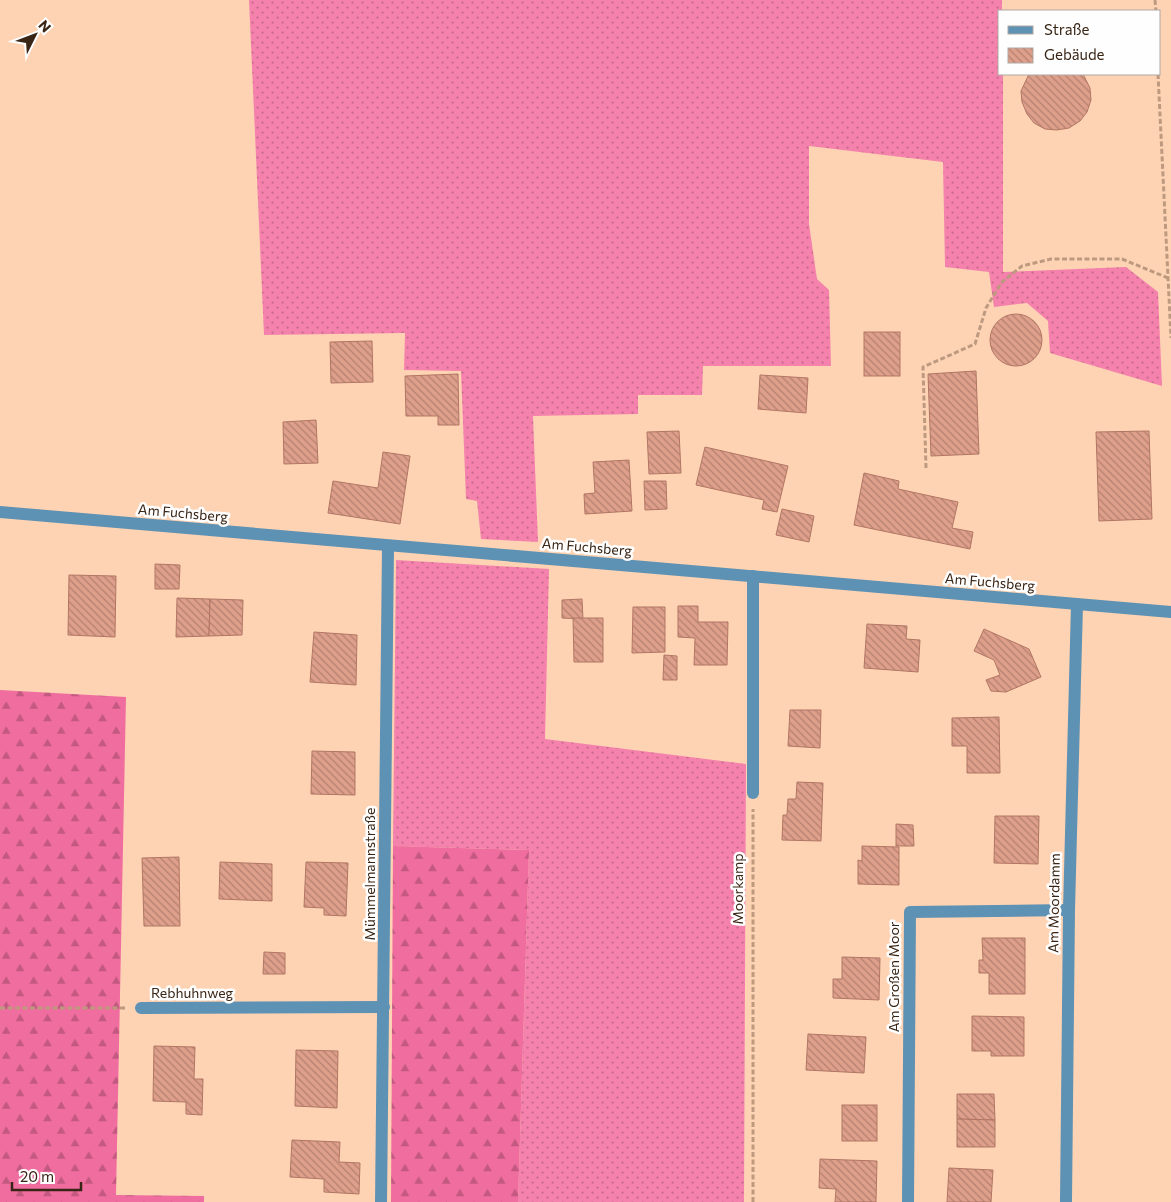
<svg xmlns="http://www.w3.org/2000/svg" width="1171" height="1202" font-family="Commissioner,sans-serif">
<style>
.grass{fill:url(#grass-dots)}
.forest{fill:url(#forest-firs)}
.building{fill:url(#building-back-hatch);stroke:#b17663}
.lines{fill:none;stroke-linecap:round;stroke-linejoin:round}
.path{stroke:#bd9a7f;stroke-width:3;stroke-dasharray:5 2.5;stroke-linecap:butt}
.minor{stroke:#5e92b4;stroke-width:12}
.labels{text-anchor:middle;stroke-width:5;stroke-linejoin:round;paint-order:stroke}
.street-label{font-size:14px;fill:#392515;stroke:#fefefe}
</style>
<defs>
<pattern id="grass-dots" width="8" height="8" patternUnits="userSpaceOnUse" patternTransform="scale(1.25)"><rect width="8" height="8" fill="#f482ac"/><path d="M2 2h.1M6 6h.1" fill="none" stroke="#c76a8b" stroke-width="1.8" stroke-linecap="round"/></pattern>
<pattern id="forest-firs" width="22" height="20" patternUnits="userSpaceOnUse" patternTransform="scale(1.25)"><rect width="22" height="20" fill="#ef6d9f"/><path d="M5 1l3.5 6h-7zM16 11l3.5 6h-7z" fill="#c35980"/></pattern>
<pattern id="building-back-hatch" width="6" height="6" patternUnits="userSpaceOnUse" patternTransform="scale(1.25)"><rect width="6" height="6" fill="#de9f8b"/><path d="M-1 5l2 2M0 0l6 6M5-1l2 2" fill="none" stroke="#b58170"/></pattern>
</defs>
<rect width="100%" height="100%" fill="#fed3b3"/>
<g class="grass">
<path d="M249 0H1002V11H1000V74H1003V272L1126 267 1158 292 1162 386 1050 353 1048 321 1027 303 994 307 989 272 945 267 943 162 809 146V224L817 279 829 290 831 366H703L702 395H638V414L533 416 538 542 481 539 477 501 466 499 461 371 404 370 405 333 264 335Z"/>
<path d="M396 560 549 569 545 739 746 764 744 1202H518L529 850 393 846Z"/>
</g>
<g class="forest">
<path d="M0 690 126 697 116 1195 204 1196V1202H0Z"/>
<path d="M393 846 529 850 518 1202H391Z"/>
</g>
<g class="building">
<path d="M1029 74H1083L1090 88 1091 100 1087 112 1080 121 1069 128 1057 130 1045 129 1034 123 1027 114 1022 102 1021 91Z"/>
<circle cx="1016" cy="340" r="26"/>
<rect x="864" y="332" width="36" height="44"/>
<path d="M372 341 373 382 331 383 330 342Z"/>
<path d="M976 371 979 454 931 456 928 374Z"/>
<path d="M458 374 459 425H438V416H406L405 376Z"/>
<path d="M760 375 808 378 806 413 758 409Z"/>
<path d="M316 420 318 463 284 464 283 422Z"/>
<path d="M679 431 681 473 649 474 647 432Z"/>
<path d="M1149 431 1152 519 1099 521 1096 432Z"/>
<path d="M705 447 788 466 777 512 762 509 764 500 696 485Z"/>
<path d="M383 452 410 456 400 524 328 513 333 481 378 488Z"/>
<path d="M629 460 632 511 585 514 584 494 595 493 593 462Z"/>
<path d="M864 473 899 481 898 489 958 502 952 528 973 532 970 549 854 525Z"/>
<path d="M644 481H666L667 509 645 510Z"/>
<path d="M782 509 814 516 809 542 776 535Z"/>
<path d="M155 564 180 565 179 589H155Z"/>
<path d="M69 575 116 576 115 637 68 635Z"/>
<path d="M177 598 210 599 209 636 176 637Z"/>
<path d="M210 599 243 600 242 635 209 636Z"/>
<path d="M582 599 583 619 562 618V600Z"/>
<path d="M678 606H698V622H728L727 665H694L695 638 678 637Z"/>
<path d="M633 607H665V652L632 653Z"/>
<path d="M573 618H603V662H574Z"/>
<path d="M867 624 907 626 906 639 920 640 918 672 864 668Z"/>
<path d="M984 629 1029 649 1041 677 1006 692 991 691 986 680 1000 675 994 660 974 651Z"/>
<path d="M314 632 357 635 356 685 310 682Z"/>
<path d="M664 655 677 656V680H663Z"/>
<path d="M790 710H821L820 748 788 746Z"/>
<path d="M999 717 1000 773H967V746H952V718Z"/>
<path d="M312 751 355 752V795L311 794Z"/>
<path d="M797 782 823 783 821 841 782 840 783 815H787L788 799H796Z"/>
<path d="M995 816H1039L1038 864 994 863Z"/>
<path d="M896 824 913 825 914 846H896Z"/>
<path d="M862 846 899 847V885L858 884V860L862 861Z"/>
<path d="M179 857 180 926H144L142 858Z"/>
<path d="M220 862 272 864V901L219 899Z"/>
<path d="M306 862 348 863 346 916 324 915V908L304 907Z"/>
<path d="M982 938H1025V994H989V973H979V960H983Z"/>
<path d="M264 952 285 953V974H263Z"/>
<path d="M842 957 880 958 879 1000 833 998V979H842Z"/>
<path d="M972 1016 1024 1017V1056H991V1051H972Z"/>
<path d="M808 1034 866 1037 864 1073 806 1070Z"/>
<path d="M154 1046 195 1047 194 1079H203L202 1115 186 1114V1102L153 1101Z"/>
<path d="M296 1050 338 1051 337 1108 295 1106Z"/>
<path d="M957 1094H994L995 1120 957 1119Z"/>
<rect x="842" y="1105" width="35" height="36"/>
<path d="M957 1119 995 1120V1147H957Z"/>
<path d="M292 1140 340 1142 339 1162 360 1163 359 1194 324 1192V1179L290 1177Z"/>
<path d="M820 1159 877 1161 876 1202H835L836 1189 819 1188Z"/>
<path d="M949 1168 993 1170 991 1202H947Z"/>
</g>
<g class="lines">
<g class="path">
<path d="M1155 0 1156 11"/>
<path d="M1158 74 1171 338"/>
<path d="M926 468 923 367 975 344 986 308 1002 282 1022 266 1051 259H1122L1168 278"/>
<path d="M0 1008H125"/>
<path d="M753 1202V809"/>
</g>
<g class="minor">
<path d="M0 512 1171 612"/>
<path d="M753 793V576"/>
<path d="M141 1008 384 1007"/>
<path d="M381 1202 388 546"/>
<path d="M908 1202 910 912 1069 910"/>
<path d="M1066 1202 1069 910 1077 604"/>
</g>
</g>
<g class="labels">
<g class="street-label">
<text transform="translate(183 513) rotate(5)" y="5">Am Fuchsberg</text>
<text transform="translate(587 547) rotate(5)" y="5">Am Fuchsberg</text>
<text transform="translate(990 582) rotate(5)" y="5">Am Fuchsberg</text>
<text transform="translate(370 874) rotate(-90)" y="5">Mümmelmannstraße</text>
<text transform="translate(738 889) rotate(-90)" y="5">Moorkamp</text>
<text transform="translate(1054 903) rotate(-89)" y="5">Am Moordamm</text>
<text transform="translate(894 977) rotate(-90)" y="5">Am Großen Moor</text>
<text x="192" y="998">Rebhuhnweg</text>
</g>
</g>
<rect x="998" y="10" width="162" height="65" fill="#fefefe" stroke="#afa7a1"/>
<rect x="1008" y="26" width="25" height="8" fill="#5e92b4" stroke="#afa7a1"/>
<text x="1044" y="35" font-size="15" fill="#392515">Straße</text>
<rect x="1008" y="48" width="25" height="15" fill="url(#building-back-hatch)" stroke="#afa7a1"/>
<text x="1044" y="60" font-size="15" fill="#392515">Gebäude</text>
<g transform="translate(35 35) rotate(48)" stroke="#fefefe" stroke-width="4" paint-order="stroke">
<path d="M0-4L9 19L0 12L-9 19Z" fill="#392515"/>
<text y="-8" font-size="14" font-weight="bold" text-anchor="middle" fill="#392515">N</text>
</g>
<path d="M12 1182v8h69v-8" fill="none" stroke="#392515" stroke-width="2.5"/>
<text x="20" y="1182" font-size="15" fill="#392515" stroke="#fefefe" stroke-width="4" paint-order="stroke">20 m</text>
</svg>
